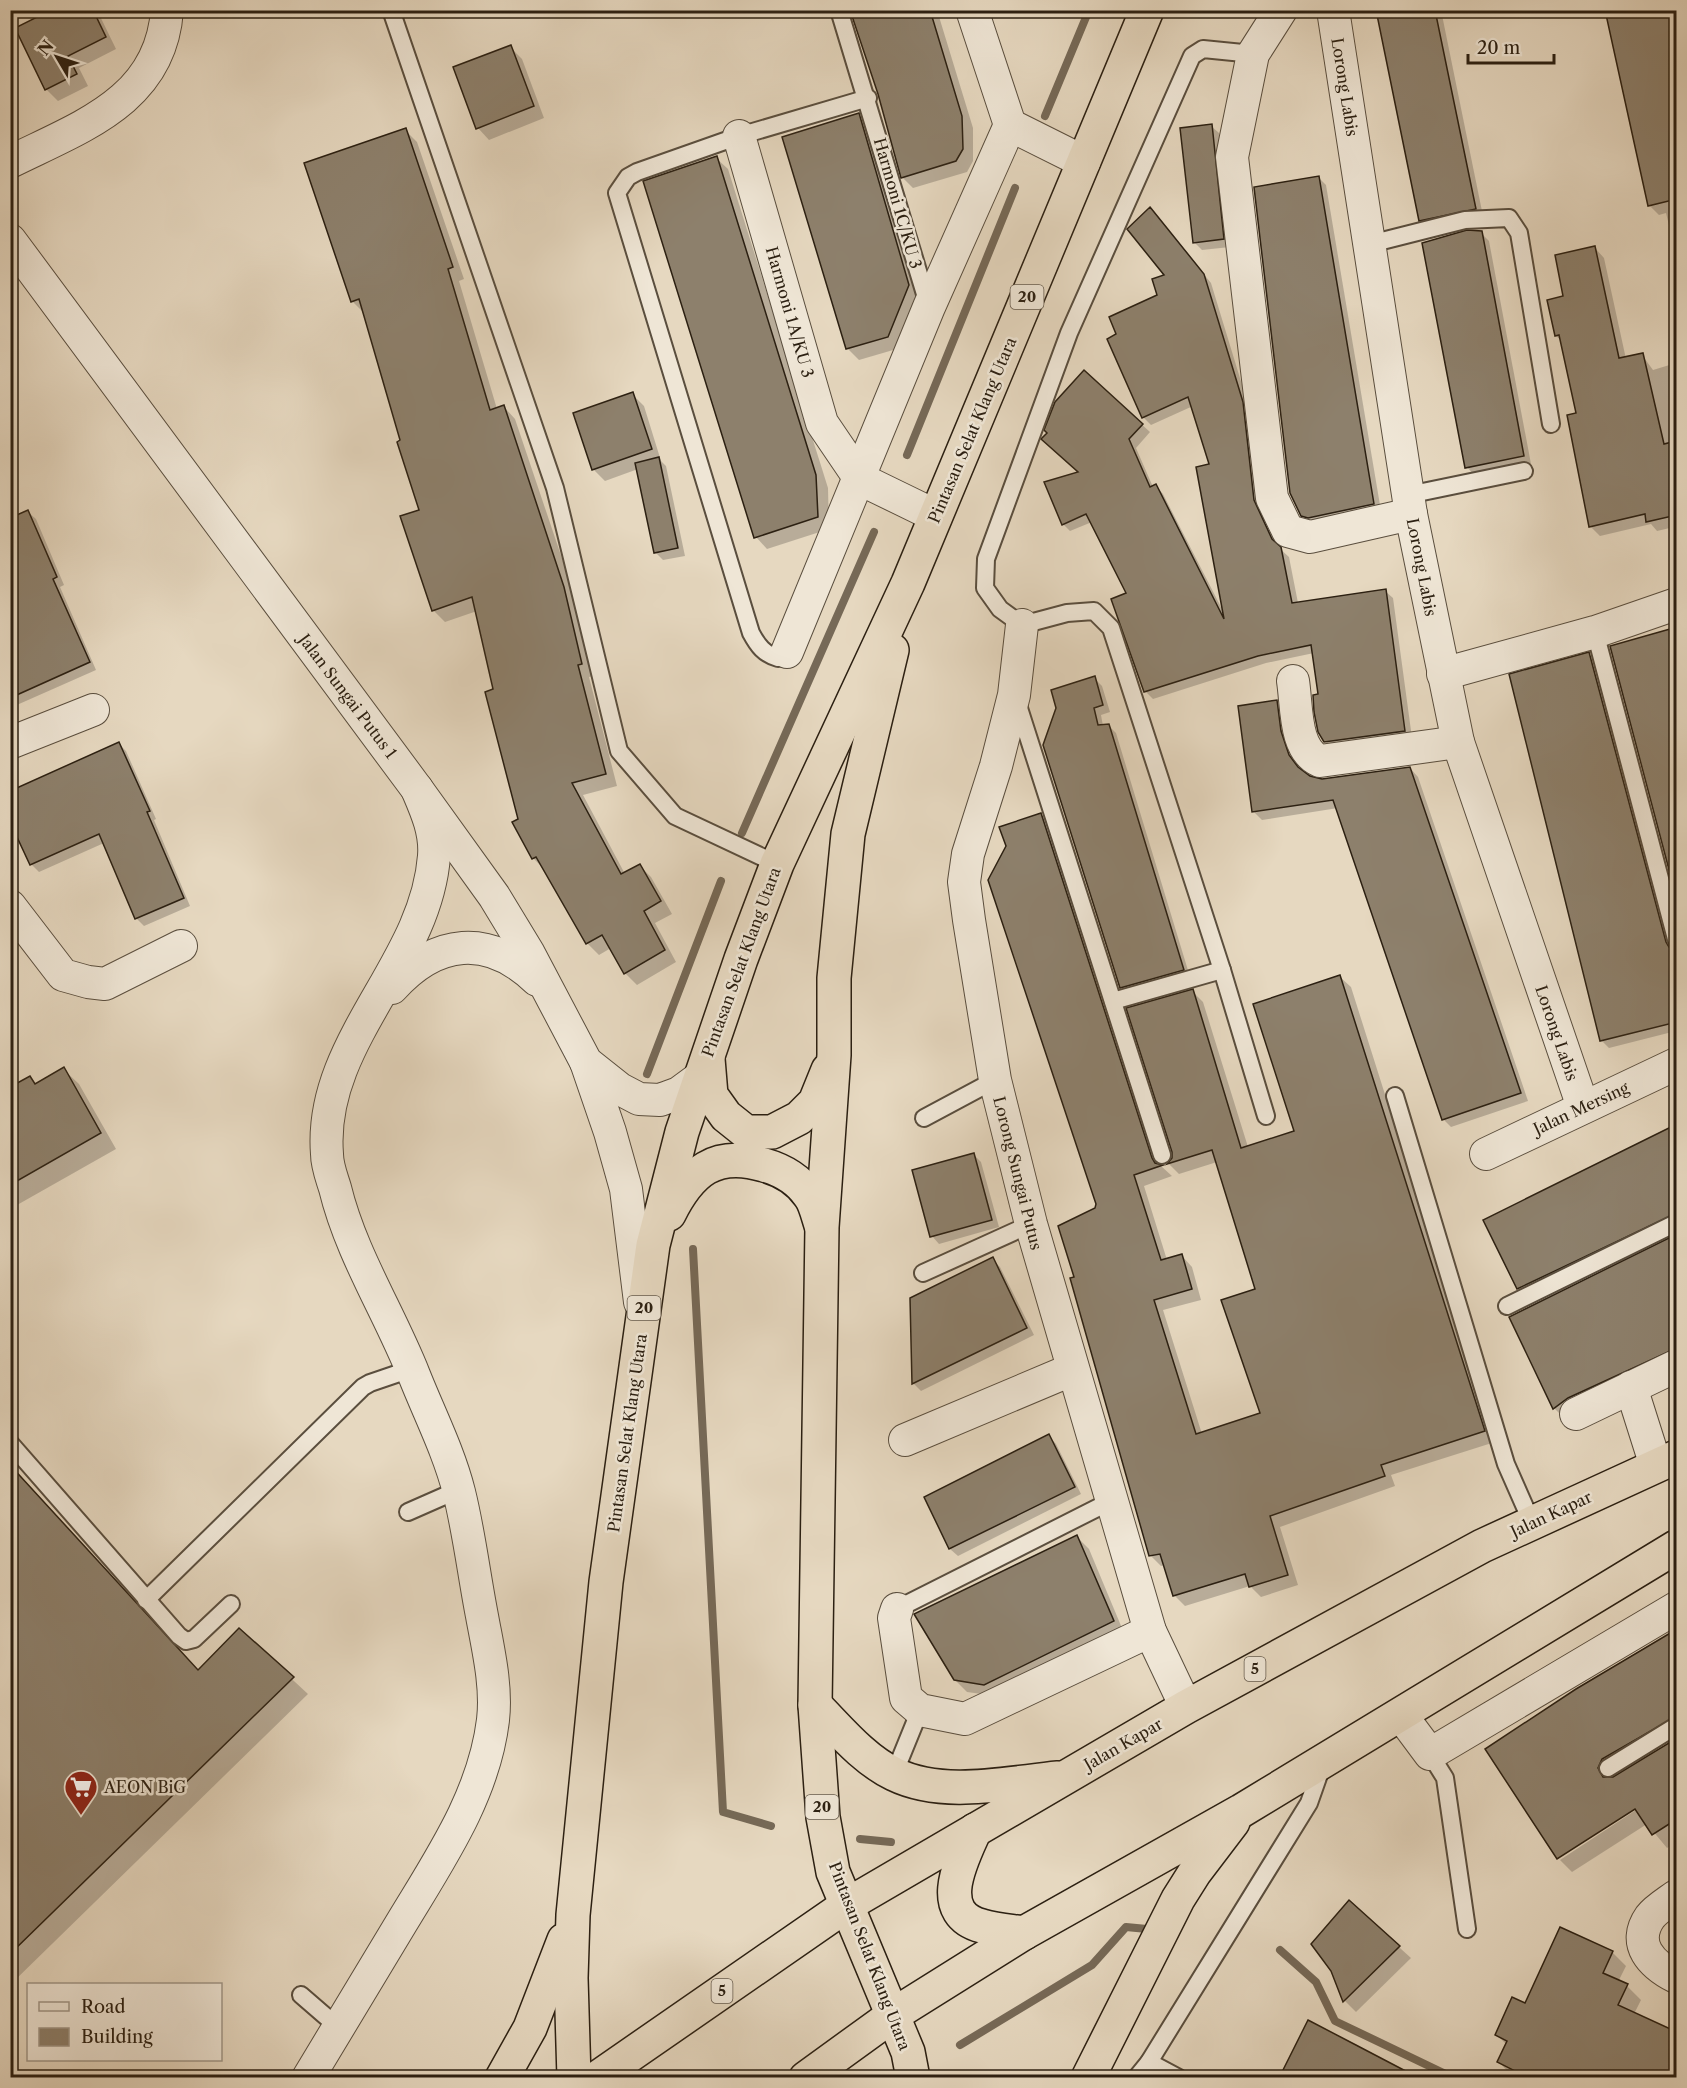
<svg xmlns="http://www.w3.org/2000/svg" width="1687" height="2088" font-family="'Libre Caslon Text',serif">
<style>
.shadow{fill:#0003}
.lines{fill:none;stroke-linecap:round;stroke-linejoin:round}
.stream{stroke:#766957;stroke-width:8}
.building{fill:#8d806c;stroke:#2c2012;stroke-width:1.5}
.service-casing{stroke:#5a4e3e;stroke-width:20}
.minor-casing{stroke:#5a4e3e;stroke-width:34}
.trunk-casing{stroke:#2c2012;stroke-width:36}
.service{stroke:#efe6d6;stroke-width:16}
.minor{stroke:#efe6d6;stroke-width:32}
.trunk{stroke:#e6d8c0;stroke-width:33}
.labels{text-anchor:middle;stroke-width:5;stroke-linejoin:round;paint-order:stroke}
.shield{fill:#efe6d6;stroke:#665b4d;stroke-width:1.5}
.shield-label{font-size:15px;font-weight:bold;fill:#2c2012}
.street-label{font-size:16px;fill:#2c2012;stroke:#efe6d6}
.poi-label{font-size:16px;fill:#2c2012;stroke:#efe6d6;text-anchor:start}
</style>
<rect width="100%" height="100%" fill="#e6d8c0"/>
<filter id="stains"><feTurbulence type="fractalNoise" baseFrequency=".00333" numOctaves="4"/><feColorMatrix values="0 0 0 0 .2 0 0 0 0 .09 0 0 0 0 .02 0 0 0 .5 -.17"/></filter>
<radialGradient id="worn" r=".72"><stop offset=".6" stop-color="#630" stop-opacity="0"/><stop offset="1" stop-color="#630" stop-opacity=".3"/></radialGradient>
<g class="shadow">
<path d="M31 10H97L116 49 79 68 88 86 58 101 46 89 36 19Z"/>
<path d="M851 10H937L973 128V161L967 172 913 188 902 177 879 94Z"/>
<path d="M1377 10H1441L1483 216 1428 228 1420 220Z"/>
<path d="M1676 10V254L1666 213 1659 215 1649 205Z"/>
<path d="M510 47 522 59 544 118 489 140 478 128Z"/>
<path d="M859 114 870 126 920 297 900 348 859 360 847 348Z"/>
<path d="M1211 126 1219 133 1230 247 1202 250 1195 243Z"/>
<path d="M405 130 417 142 464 279 459 281 497 409 504 407 515 419 576 600 593 676 589 677 617 786 583 795 625 874 640 866 651 877 672 914 655 923 676 962 637 985 625 973 611 948 599 955 587 943 545 870 533 858 520 820 477 611 445 622 433 610 421 511 365 314 352 301Z"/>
<path d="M716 158 728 169 828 488 829 529 767 549 756 537Z"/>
<path d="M1318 177 1326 185 1381 511 1310 523 1302 515Z"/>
<path d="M1157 217 1211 283 1250 411 1261 509 1278 547 1289 557 1298 603 1385 591 1393 598 1412 738 1333 749 1325 741 1314 653 1266 663 1153 699 1145 691 1128 594 1092 522 1070 531 1063 524 1080 473 1049 433 1084 372 1150 432 1136 448 1153 487 1156 486 1163 494 1224 613 1211 466 1193 406 1151 425 1143 417 1118 335 1159 296 1167 276Z"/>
<path d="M1481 233 1489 241 1531 464 1474 475 1467 467Z"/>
<path d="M1595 248 1604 258 1626 359 1642 355 1653 370 1676 363V419L1674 420 1676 430V532L1674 527 1657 531 1651 524 1600 536 1590 526 1577 465H1579L1578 414 1562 341 1556 336 1565 297Z"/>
<path d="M632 394 644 406 661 461 666 466 685 556 663 560 655 552 638 469 605 481 593 469Z"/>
<path d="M28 512 36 519 64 585 60 587 96 670 10 708V519Z"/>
<path d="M1589 654 1597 662 1673 950H1676V1031L1609 1048 1602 1041 1511 675Z"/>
<path d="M1094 678 1102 686 1110 712 1101 715 1103 726H1109L1116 733 1190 977 1129 995 1121 987 1058 708Z"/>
<path d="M1276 702 1285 710 1288 740 1297 764 1310 778 1322 780 1410 768 1418 777 1528 1101 1451 1127 1443 1119 1338 808 1262 820 1253 811Z"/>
<path d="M119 744 126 751 156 819 154 820 190 906 144 926 136 918 104 843 39 872 31 864 10 818Z"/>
<path d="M1041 814 1052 825 1161 1166 1172 1176 1144 1186 1167 1260 1182 1256 1192 1267 1201 1300 1163 1310 1202 1434 1262 1414 1256 1290 1217 1162 1179 1174 1169 1164 1174 1158 1192 991 1203 1002 1248 1147 1296 1132 1340 977 1351 987 1495 1442 1391 1475 1395 1486 1280 1527 1298 1585 1261 1597 1250 1586 1185 1606 1174 1595 1165 1565 1161 1566 1151 1556 1076 1278 1098 1204Z"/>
<path d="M63 1069 79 1084 116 1149 10 1209V1089L30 1078 37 1085Z"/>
<path d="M1676 1125V1225L1528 1298 1518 1289 1485 1220Z"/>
<path d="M974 1155 981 1162 999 1227 939 1244 932 1236Z"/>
<path d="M1676 1236V1360L1564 1418 1554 1408Z"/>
<path d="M992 1259 1000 1267 1034 1335 921 1391 914 1384 912 1299Z"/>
<path d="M1049 1436 1056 1444 1081 1494 958 1556 950 1549 926 1498Z"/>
<path d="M10 1466 199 1671 239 1630 308 1694 10 1985Z"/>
<path d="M1077 1537 1089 1549 1124 1633 996 1696 967 1692 955 1680Z"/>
<path d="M1676 1628V1736L1654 1750 1656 1752 1676 1740V1842L1667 1848 1647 1824 1572 1872 1560 1860 1642 1806 1640 1803 1559 1856V1859L1487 1750 1576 1690Z"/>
<path d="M1349 1902 1411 1958 1356 2012 1345 2001 1332 1971Z"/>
<path d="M1612 1952 1626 1966 1618 1982 1627 1986 1641 2000 1634 2014 1676 2078H1508L1510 2074 1499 2062 1507 2045 1497 2035 1525 2005Z"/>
</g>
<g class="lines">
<g class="stream">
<path d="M1045 116 1089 10"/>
<path d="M907 455 1015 188"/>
<path d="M742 833 874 532"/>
<path d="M647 1074 721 881"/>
<path d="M693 1249 723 1812 771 1826"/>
<path d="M860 1839 891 1842"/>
<path d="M1280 1950 1316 1982 1335 2021 1454 2078"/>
<path d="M960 2045 1092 1965 1126 1927 1147 1929"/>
</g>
</g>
<g class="building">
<path d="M51 10H93L106 37 68 56 77 74 45 90 15 28Z"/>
<path d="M850 10H930L962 116 963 149 956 161 901 178 878 94Z"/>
<path d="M1376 10H1435L1476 209 1419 221Z"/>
<path d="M1605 10H1677V199L1648 206Z"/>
<path d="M511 45 534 106 476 129 453 67Z"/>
<path d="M859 113 909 285 888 337 846 349 782 137Z"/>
<path d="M1212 124 1224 239 1193 243 1180 128Z"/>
<path d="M406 128 453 267 448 269 490 410 504 405 564 587 582 664 578 665 606 774 572 783 621 874 640 864 661 901 644 911 665 950 624 974 602 935 586 944 536 857 532 859 512 822 518 819 485 692 493 689 472 597 432 611 400 516 419 510 397 442 400 440 359 299 351 302 304 163Z"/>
<path d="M717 156 816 475 818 517 754 538 643 181Z"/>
<path d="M1319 176 1374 504 1308 518 1301 516 1290 493 1254 187Z"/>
<path d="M1150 207 1204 274 1243 402 1254 500 1272 539 1281 547 1292 603 1386 589 1405 731 1324 742 1318 732 1314 712 1313 695 1318 694 1311 645 1258 656 1144 692 1111 599 1126 593 1086 514 1062 525 1044 482 1078 472 1041 439 1047 433 1044 430 1055 402 1084 370 1143 424 1129 439 1150 487 1156 484 1224 619 1196 467 1209 464 1188 397 1142 418 1107 339 1116 334 1109 317 1157 295 1152 279 1164 275 1127 229Z"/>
<path d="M1467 230 1482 231 1524 456 1465 468 1422 243Z"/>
<path d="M1595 246 1619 358 1643 353 1664 444 1672 442 1677 460V515L1646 522 1645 514 1589 527 1567 415 1576 413 1559 335 1555 336 1547 300 1563 296 1555 255Z"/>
<path d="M633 392 652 449 592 470 573 413Z"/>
<path d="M659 457 678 548 654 553 635 463Z"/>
<path d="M28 510 57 577 53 579 90 662 10 698V518Z"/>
<path d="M1677 627V900L1610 646Z"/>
<path d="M1589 652 1666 942 1669 947 1677 949V1022L1600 1041 1509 674Z"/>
<path d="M1095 676 1103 705 1094 708 1098 725 1109 724 1184 970 1120 988 1043 745 1056 708 1051 690Z"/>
<path d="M1277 700 1281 731 1289 755 1298 767 1310 776 1322 779 1410 767 1521 1093 1442 1120 1333 800 1252 812 1238 706Z"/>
<path d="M119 742 150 811 147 812 184 898 135 919 99 834 30 865 10 822V791Z"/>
<path d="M1041 813 1152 1158 1155 1163 1163 1165 1134 1175 1161 1260 1182 1254 1192 1289 1154 1300 1196 1434 1260 1413 1221 1300 1255 1289 1212 1150 1167 1164 1172 1158V1152L1126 1008 1193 989 1241 1148 1294 1131 1253 1004 1340 975 1485 1431 1381 1465 1385 1476 1270 1516 1288 1575 1249 1587 1245 1574 1173 1596 1160 1554 1149 1556 1070 1278 1074 1277 1058 1226 1095 1208 1096 1204 988 880 1006 846 999 827Z"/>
<path d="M64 1067 101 1133 10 1185V1087L30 1076 35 1084Z"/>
<path d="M1677 1124V1213L1517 1289 1483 1220Z"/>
<path d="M974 1153 992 1220 930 1237 912 1170Z"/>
<path d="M1677 1234V1348L1568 1398 1553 1409 1509 1317Z"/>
<path d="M993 1257 1027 1328 912 1384 910 1298Z"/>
<path d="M1049 1434 1075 1487 949 1549 924 1497Z"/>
<path d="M10 1465 198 1670 239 1628 294 1677 10 1954Z"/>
<path d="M1077 1535 1114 1621 984 1685 954 1680 914 1614Z"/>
<path d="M1677 1629V1716L1602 1759 1598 1768 1603 1777H1613L1677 1738V1819L1652 1835 1635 1809 1557 1859 1485 1749 1576 1689Z"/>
<path d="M1349 1900 1400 1946 1343 2002 1331 1971 1311 1944Z"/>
<path d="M1560 1927 1613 1951 1603 1973 1628 1984 1618 2005 1677 2032V2078H1529L1497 2062 1507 2041 1495 2035 1512 1997 1525 2003Z"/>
<path d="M1308 2020 1354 2044 1419 2078H1279Z"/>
</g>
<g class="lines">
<defs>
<g id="service">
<path d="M391 10 555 488 619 751 675 816 777 864"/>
<path d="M839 10 928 304"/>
<path d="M1253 54 1203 49 1192 56 1069 333 986 559 985 588 1000 609 1022 625 1067 613 1094 611 1111 628 1222 970 1266 1116"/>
<path d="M1370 244 1465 220 1509 218 1519 233 1551 424"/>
<path d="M1408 495 1524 471"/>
<path d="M1595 632 1676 939"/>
<path d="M787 652 778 658C764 654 758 646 751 633L617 193 628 177 637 172 739 136 868 98"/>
<path d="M1017 702 1162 1155"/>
<path d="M1113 1001 1222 970"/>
<path d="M1395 1096 1506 1464 1532 1523"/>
<path d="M924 1118 995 1080"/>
<path d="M923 1273 1031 1224"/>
<path d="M1507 1306 1676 1223"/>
<path d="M10 1443 179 1636 186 1641 194 1639 231 1604"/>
<path d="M408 1512 458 1490"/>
<path d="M146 1600 363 1387 370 1383 411 1369"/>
<path d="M897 1609 1111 1501"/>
<path d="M1430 1754 1445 1778 1467 1929"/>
<path d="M1608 1768 1676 1726"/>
<path d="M894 1774 920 1710"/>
<path d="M301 1995 338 2027"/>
<path d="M1149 2062 1179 2078"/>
<path d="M1136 2078 1149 2062 1309 1803 1322 1766"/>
</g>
<g id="minor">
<path d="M972 10 1010 125 1084 162"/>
<path d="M1281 10 1253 54 1232 157 1272 498 1288 531 1310 537 1411 514"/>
<path d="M1333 10 1411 514 1458 742 1583 1107"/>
<path d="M739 136 822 423 860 479 936 516"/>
<path d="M10 162C80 127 161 101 167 10"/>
<path d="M10 240 417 789 494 896 528 952 586 1062 620 1089 639 1099 660 1100 679 1093 698 1079"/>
<path d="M1022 625 1014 695 996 766 968 854 964 882 969 920 995 1080 1031 1224 1150 1631 1186 1707"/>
<path d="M787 652 929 307 1010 125"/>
<path d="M1443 674 1595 632 1676 604"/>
<path d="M1293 681C1297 706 1294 750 1320 761L1458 742"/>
<path d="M10 743 93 710"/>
<path d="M10 906 63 975 88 982 105 984 181 946"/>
<path d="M392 988C436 939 488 933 537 980"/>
<path d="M586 1062 610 1132 626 1189 640 1302"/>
<path d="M1486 1154 1676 1064"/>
<path d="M1631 1387 1656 1466"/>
<path d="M1576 1414 1676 1366"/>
<path d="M905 1440 1071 1370"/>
<path d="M897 1609 894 1618 906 1698 920 1710 965 1719 1150 1631"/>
<path d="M1401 1715 1430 1754 1676 1608"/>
<path d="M1676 1896C1668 1902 1656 1909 1650 1917 1631 1944 1652 1965 1676 1977"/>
<path d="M308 2078C339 2026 371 1974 402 1922 440 1859 484 1795 493 1720 497 1686 488 1649 482 1616 474 1575 469 1532 459 1492 449 1452 429 1413 414 1375 389 1312 351 1254 335 1188 332 1178 327 1166 327 1154 318 1042 426 965 434 856 436 832 426 810 417 789"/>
</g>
<g id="trunk">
<path d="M892 650 848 834 834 978V1055L822 1227 815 1705 823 1817 833 1872 908 2052 913 2078"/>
<path d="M708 1059 711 1095 726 1116 746 1132H772L799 1118 815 1102 828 1070"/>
<path d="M669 1214C690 1172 715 1150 764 1165 782 1170 798 1179 809 1195 815 1202 818 1216 821 1225"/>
<path d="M815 1705C839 1729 863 1759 894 1774 943 1798 1006 1783 1058 1778"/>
<path d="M975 1830C962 1859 933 1913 982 1926 995 1930 1010 1931 1024 1933"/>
<path d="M502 2078 530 2028 564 1940"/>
<path d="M574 2078 571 1978 573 1915 606 1582 653 1245 682 1132 741 959 777 864 908 583 1147 10"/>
<path d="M597 2078 847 1905 1186 1707 1482 1546 1676 1457"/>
<path d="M806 2078 893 2015 1024 1933 1241 1811 1676 1547"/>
<path d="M1088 2078 1178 1899 1195 1872 1233 1822"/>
</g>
</defs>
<use href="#service" class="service-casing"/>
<use href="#minor" class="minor-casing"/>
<use href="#trunk" class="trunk-casing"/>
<use href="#service" class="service"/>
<use href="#minor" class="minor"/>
<use href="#trunk" class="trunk"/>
</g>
<defs>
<symbol id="supermarket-pin" viewBox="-11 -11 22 30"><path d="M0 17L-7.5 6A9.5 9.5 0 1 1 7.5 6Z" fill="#8f2418" stroke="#efe6d6"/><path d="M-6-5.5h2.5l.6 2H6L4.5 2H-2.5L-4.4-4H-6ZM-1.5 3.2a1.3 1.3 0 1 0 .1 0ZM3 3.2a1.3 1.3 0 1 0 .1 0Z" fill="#fff"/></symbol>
</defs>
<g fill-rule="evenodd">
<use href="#supermarket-pin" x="62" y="1768" width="38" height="52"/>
</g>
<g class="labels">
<g class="shield">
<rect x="1010.5" y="285" width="33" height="24" rx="4.5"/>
<rect x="627.5" y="1296" width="33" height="24" rx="4.5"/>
<rect x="1244.5" y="1657" width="21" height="24" rx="4.5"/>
<rect x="805.5" y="1795" width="33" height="24" rx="4.5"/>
<rect x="711.5" y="1979" width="21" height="24" rx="4.5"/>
</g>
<g class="shield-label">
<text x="1027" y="302">20</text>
<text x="644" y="1313">20</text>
<text x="1255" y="1674">5</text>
<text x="822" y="1812">20</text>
<text x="722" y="1996">5</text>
</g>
<g class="street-label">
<text transform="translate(1345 87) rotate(81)" y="6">Lorong Labis</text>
<text transform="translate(898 203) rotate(74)" y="6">Harmoni 1C/KU 3</text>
<text transform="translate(790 312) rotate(74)" y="6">Harmoni 1A/KU 3</text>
<text transform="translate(972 430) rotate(-67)" y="6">Pintasan Selat Klang Utara</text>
<text transform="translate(1422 567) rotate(79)" y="6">Lorong Labis</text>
<text transform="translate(348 696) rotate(53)" y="6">Jalan Sungai Putus 1</text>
<text transform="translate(741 962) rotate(-70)" y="6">Pintasan Selat Klang Utara</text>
<text transform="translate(1557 1033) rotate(71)" y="6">Lorong Labis</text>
<text transform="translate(1581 1108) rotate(-25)" y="6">Jalan Mersing</text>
<text transform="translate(1018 1173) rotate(76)" y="6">Lorong Sungai Putus</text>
<text transform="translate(627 1433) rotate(-82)" y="6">Pintasan Selat Klang Utara</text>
<text transform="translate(1551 1514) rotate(-25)" y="6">Jalan Kapar</text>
<text transform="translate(1123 1744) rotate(-30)" y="6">Jalan Kapar</text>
<text transform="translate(870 1956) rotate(69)" y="6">Pintasan Selat Klang Utara</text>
</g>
<g class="poi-label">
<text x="104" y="1793">AEON BiG</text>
</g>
</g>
<rect width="1687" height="2088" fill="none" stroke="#e6d8c0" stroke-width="36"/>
<rect x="12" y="12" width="1663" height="2064" fill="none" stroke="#2c2012" stroke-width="3"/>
<rect x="18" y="18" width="1651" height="2052" fill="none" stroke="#2c2012" stroke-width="1.5"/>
<rect x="27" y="1983" width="195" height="78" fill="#efe6d6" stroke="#a19788" stroke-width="1.5"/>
<rect x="39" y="2002" width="30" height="9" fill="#efe6d6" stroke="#a19788" stroke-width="1.5"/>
<text x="81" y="2013" font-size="18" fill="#2c2012">Road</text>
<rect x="39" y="2028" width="30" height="18" fill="#8d806c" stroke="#a19788" stroke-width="1.5"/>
<text x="81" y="2043" font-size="18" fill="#2c2012">Building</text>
<g transform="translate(57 57) rotate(309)" stroke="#efe6d6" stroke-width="4.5" paint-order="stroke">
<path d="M0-4.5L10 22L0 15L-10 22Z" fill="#2c2012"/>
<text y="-9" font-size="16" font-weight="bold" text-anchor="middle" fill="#2c2012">N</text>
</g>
<path d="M1468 54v9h86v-9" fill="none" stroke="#2c2012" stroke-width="3"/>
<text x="1477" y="54" font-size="18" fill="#2c2012" stroke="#efe6d6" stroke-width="4.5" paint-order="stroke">20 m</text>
<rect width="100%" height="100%" filter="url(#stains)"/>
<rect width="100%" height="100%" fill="url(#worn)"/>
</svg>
